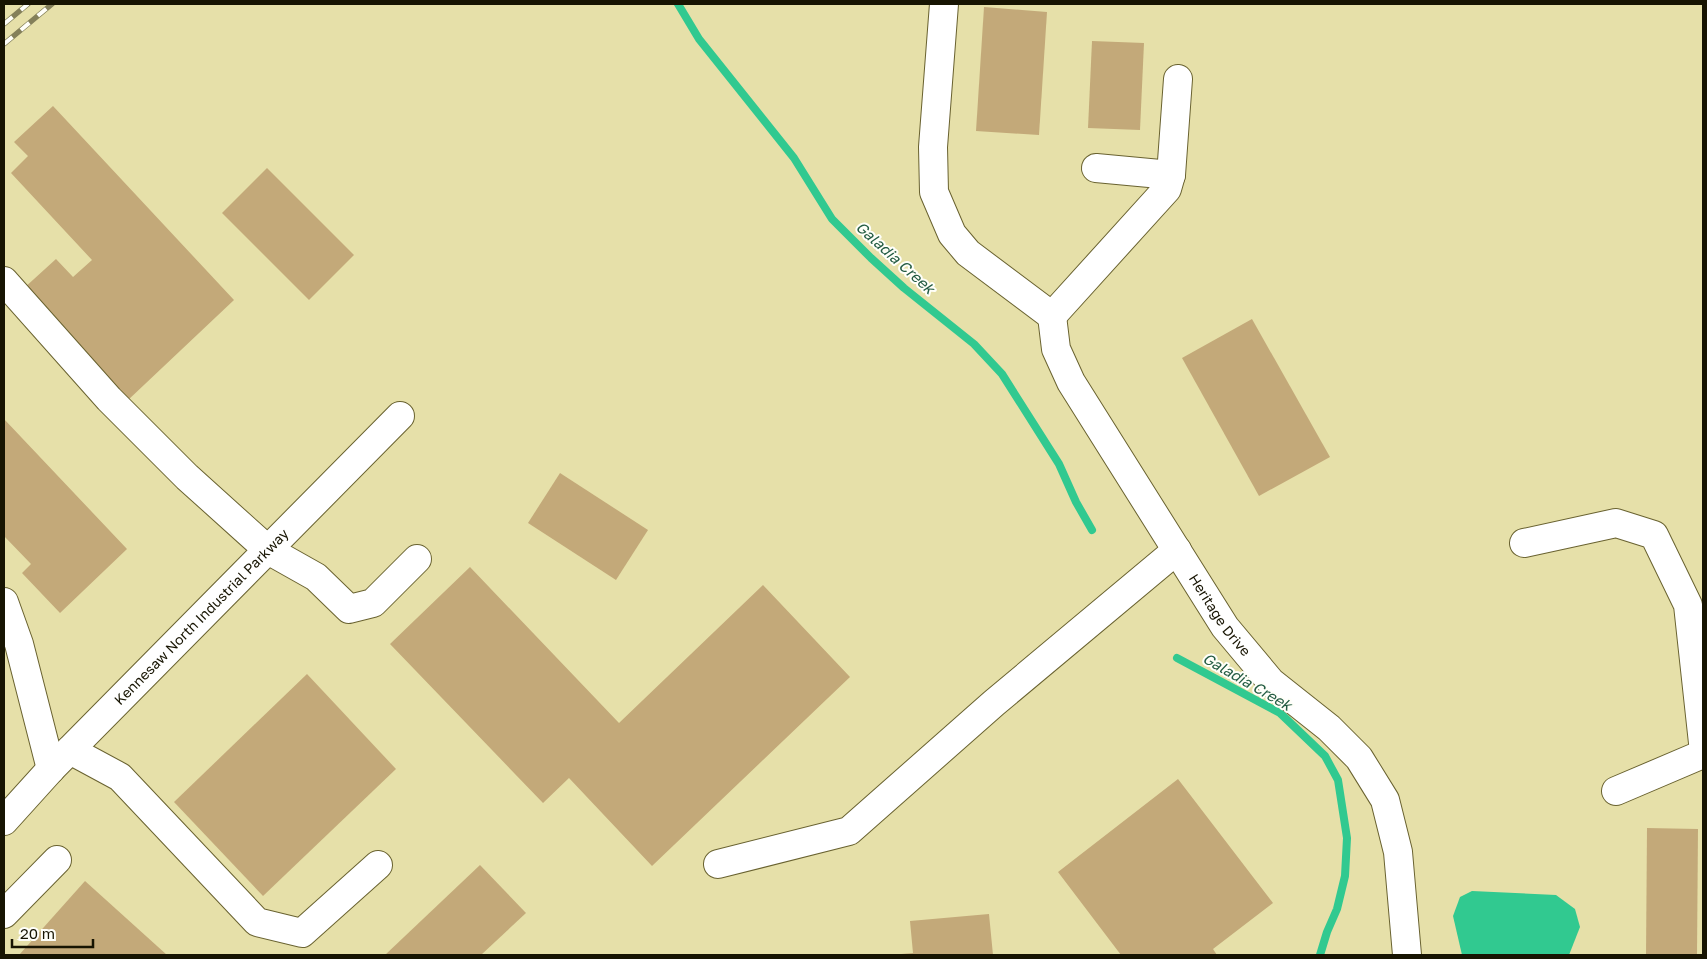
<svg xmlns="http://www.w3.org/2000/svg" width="1707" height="959" font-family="'Golos Text',sans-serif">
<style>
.water{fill:#31c990}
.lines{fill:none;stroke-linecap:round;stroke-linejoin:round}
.stream{stroke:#31c990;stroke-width:8}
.building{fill:#c3a979}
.minor-casing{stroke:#696230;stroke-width:30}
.minor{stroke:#fff;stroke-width:28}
.rail-casing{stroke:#84805a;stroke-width:5.5}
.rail{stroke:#fffff9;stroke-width:4;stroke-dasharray:11;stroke-linecap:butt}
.labels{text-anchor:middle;stroke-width:4;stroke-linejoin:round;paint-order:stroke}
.street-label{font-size:14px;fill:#171402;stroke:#fffff9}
.water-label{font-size:15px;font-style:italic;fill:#245c43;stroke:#fffff9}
</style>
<rect width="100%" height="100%" fill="#e6e0a9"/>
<path class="water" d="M1472 891 1556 895 1575 909 1580 927 1569 955H1462L1453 916 1460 897Z"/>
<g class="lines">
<g class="stream">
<path d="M678 4 699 39 794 158 832 219 871 258 904 288 974 344 1002 374 1059 464 1076 502 1092 530"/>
<path d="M1177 658 1280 713 1325 756 1338 780 1347 838 1345 876 1337 909 1327 932 1320 955"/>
</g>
</g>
<g class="building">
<path d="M984 7 1047 12 1039 135 976 131Z"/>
<path d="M1092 41 1144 43 1140 130 1088 128Z"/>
<path d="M53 106 234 300 127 401 23 289 56 259 73 277 92 260 11 173 28 156 14 142Z"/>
<path d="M267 168 354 255 309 300 222 213Z"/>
<path d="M1252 319 1330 457 1259 496 1182 358Z"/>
<path d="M4 419 127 549 60 613 22 573 31 564 4 536Z"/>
<path d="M560 473 648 530 616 580 528 523Z"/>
<path d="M470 567 619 723 763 585 850 677 652 866 569 778 543 803 390 644Z"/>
<path d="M307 674 396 769 263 896 174 802Z"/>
<path d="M1178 779 1273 903 1213 949 1217 955H1121L1058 872Z"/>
<path d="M1647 828 1698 829 1697 955H1646Z"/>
<path d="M480 865 526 913 481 955H385Z"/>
<path d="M85 881 167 955H19Z"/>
<path d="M989 914 993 955H901V954L913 953 910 921Z"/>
</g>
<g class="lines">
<defs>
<g id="minor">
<path d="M944 4 933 147 934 192 952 234 968 253 1052 316"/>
<path d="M1096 168 1171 175"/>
<path d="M4 281 109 399 187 477 268 550 316 577 349 609 373 603 417 559"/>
<path id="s1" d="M1052 316 1056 349 1071 382 1225 627 1271 682 1329 728 1359 758 1385 800 1398 852 1407 955"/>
<path d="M1052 316 1167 189 1171 175 1178 79"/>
<path d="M1524 543 1616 523 1654 535 1688 605 1703 743"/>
<path d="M4 602 19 644 51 769"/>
<path d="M70 750 120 777 257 922 302 933 378 865"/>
<path d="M1616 791 1703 754"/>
<path id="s2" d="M4 821 51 769 400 416"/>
<path d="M718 864 849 831 994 703 1177 550"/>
<path d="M4 914 57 860"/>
</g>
</defs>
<use href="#minor" class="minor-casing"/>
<use href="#minor" class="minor"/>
<defs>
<g id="rail">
<path d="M4 24 28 4"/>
<path d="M4 44 52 4"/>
</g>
</defs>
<use href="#rail" class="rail-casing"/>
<use href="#rail" class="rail"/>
</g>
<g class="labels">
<g class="street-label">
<text dy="5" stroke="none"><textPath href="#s1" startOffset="346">Heritage Drive</textPath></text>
<text dy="5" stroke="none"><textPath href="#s2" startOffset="284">Kennesaw North Industrial Parkway</textPath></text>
</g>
<g class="water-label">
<text transform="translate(895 258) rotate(42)" y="5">Galadia Creek</text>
<text transform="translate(1247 682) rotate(30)" y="5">Galadia Creek</text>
</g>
</g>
<rect width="1707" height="959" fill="none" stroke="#171402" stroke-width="10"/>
<path d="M12 939v8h81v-8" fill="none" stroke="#171402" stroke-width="2.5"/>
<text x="20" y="939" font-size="15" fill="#171402" stroke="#fffff9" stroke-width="4" paint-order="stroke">20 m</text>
</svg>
